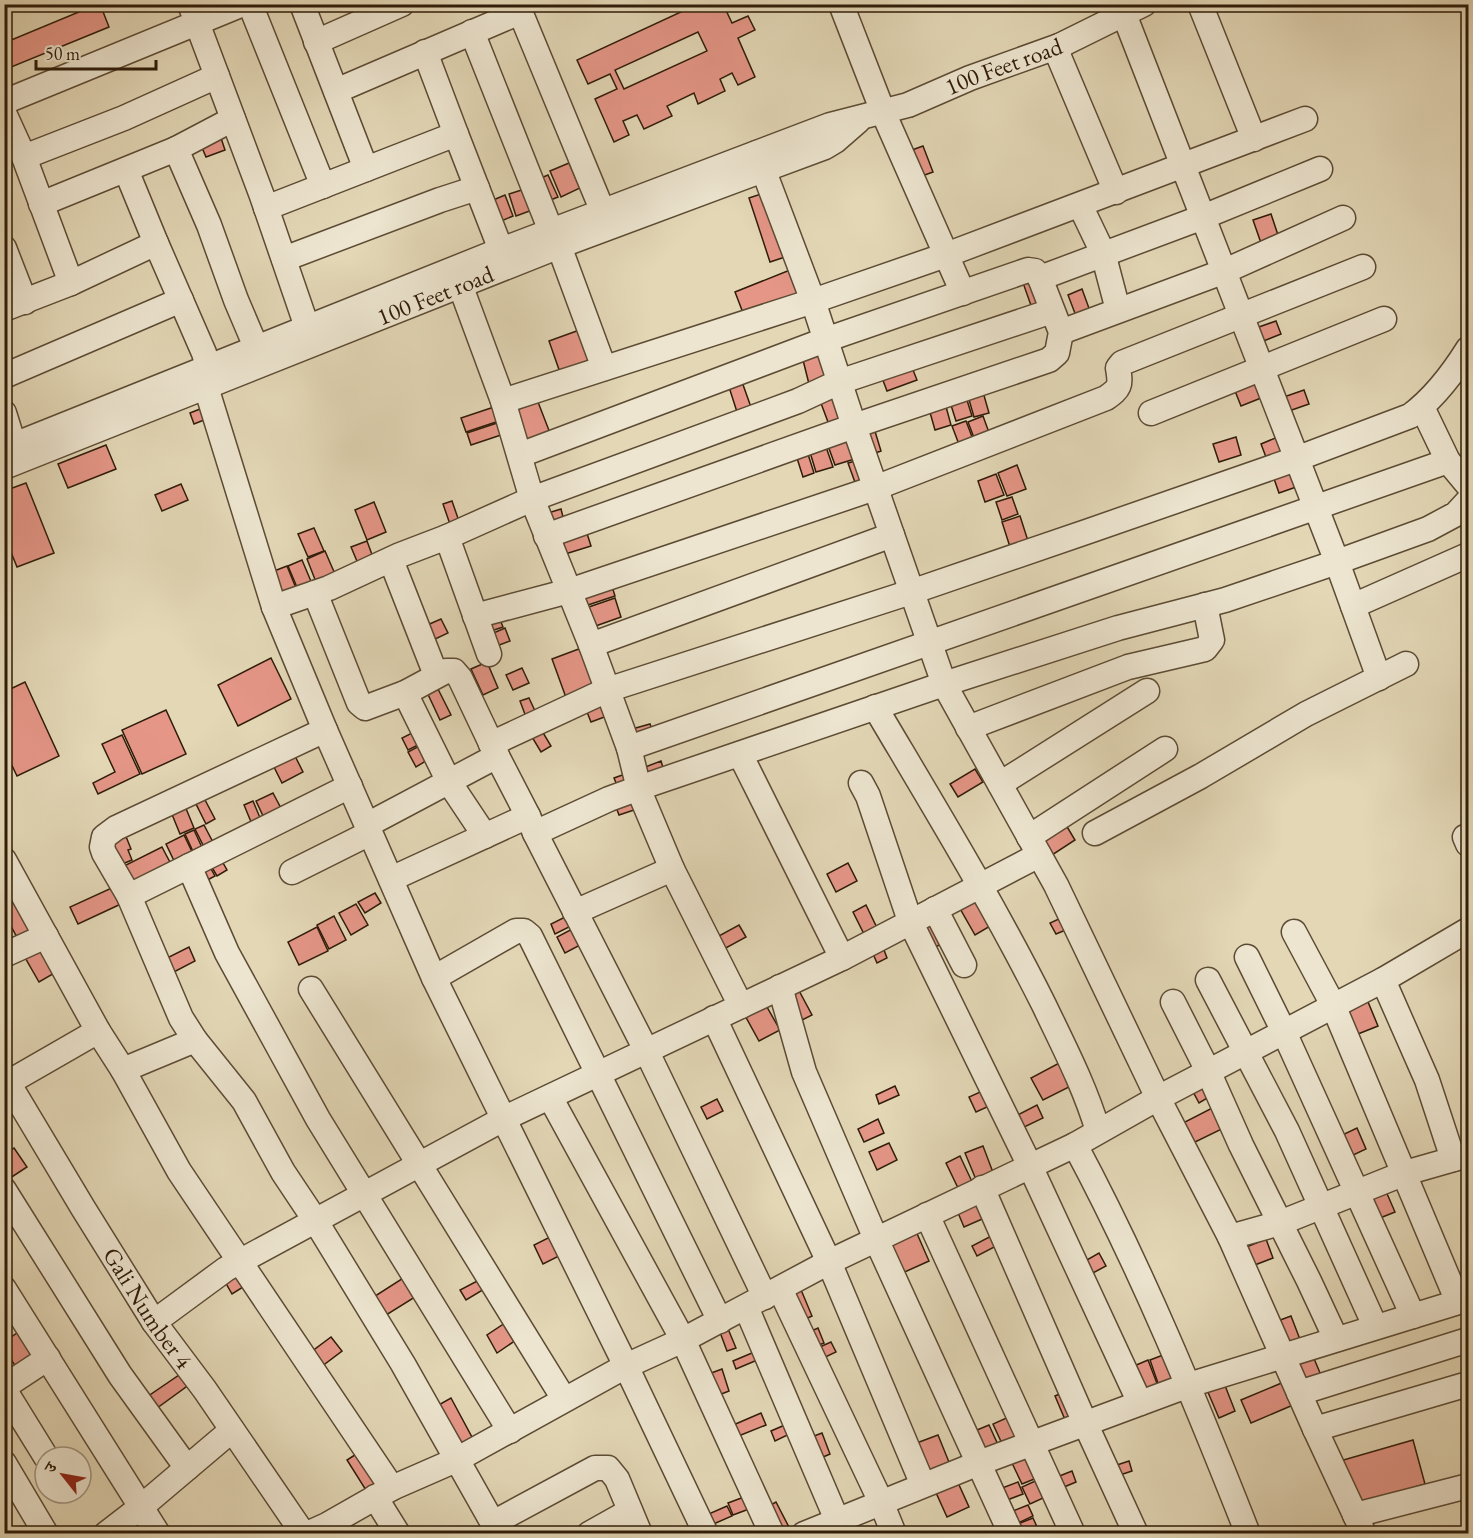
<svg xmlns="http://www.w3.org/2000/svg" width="1473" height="1538" font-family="'EB Garamond','Noto Serif Devanagari',serif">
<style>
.building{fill:#e59687;stroke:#2f1c09;stroke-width:1.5;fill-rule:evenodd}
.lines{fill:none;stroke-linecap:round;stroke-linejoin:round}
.minor-casing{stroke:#5c4b34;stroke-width:27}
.minor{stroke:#ede5d0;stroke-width:24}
.labels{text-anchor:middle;stroke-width:4.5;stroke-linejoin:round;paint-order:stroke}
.street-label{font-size:24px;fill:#2f1c09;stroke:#ede5d0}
</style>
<rect width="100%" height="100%" fill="#e3d7b6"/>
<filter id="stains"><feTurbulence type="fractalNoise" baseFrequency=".00333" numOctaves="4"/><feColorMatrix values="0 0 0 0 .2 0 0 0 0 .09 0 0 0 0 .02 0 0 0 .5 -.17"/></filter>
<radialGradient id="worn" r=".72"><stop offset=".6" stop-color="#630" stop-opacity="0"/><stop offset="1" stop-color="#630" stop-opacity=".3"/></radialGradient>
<g class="building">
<path d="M98 4H100L109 27 4 70V43Z"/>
<path d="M698 4H723L732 23 748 16 755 30 738 38 755 77 738 85 732 73 720 79 725 91 698 104 694 93 667 106 672 116 644 129 637 115 623 121 629 135 614 142 595 99 617 89 610 74 588 84 577 60ZM698 32 707 51 624 89 615 70Z"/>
<path d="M220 135 225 150 206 157 200 143Z"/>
<path d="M923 146 933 172 922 176 912 150Z"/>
<path d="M569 163 580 188 561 197 550 171Z"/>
<path d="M548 175 558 197 543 203 534 181Z"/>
<path d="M528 188 535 209 516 216 509 194Z"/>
<path d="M764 193 785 257 770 262 749 198Z"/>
<path d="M505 195 513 216 499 222 491 201Z"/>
<path d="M1271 214 1279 238 1261 243 1253 220Z"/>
<path d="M790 270 800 296 745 318 735 292Z"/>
<path d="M1036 274 1047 306 1033 311 1022 280Z"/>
<path d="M1082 289 1090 311 1076 316 1068 295Z"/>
<path d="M1276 321 1281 334 1261 342 1256 328Z"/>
<path d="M585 328 599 369 563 381 549 341Z"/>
<path d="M821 347 830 383 810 388 801 352Z"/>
<path d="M911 365 917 380 887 391 881 375Z"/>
<path d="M1258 376 1266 396 1241 406 1233 386Z"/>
<path d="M741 379 752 410 738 415 728 384Z"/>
<path d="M1304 390 1309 404 1286 412 1281 398Z"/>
<path d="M834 392 846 424 831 430 819 398Z"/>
<path d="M983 392 989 413 974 417 968 396Z"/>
<path d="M966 397 972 416 956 421 950 402Z"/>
<path d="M538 402 550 433 523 443 511 412Z"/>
<path d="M945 403 951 425 935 430 929 409Z"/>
<path d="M497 406 502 420 466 432 461 418Z"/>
<path d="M205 407 209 418 194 424 190 413Z"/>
<path d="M983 416 991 438 976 443 968 422Z"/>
<path d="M503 421 507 433 471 445 467 433Z"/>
<path d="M966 421 974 442 960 447 952 426Z"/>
<path d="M874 428 881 451 870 455 863 432Z"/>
<path d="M851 435 858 458 835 465 827 443Z"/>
<path d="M1280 436 1288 457 1269 465 1261 444Z"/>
<path d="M1236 437 1241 455 1219 462 1213 444Z"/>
<path d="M825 444 833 467 816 472 809 449Z"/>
<path d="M106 445 116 469 68 488 58 464Z"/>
<path d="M807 451 814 473 803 477 796 455Z"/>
<path d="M859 460 866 481 856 485 848 463Z"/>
<path d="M1017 465 1026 489 1007 496 998 473Z"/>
<path d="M1291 466 1299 486 1279 493 1272 473Z"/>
<path d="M996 474 1004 495 985 502 978 481Z"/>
<path d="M26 483 54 553 17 567 4 535V491Z"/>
<path d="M181 484 188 500 162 511 155 495Z"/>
<path d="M1012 497 1018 514 1002 520 996 502Z"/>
<path d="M452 501 461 527 452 530 443 504Z"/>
<path d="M374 502 386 532 367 540 355 510Z"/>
<path d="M561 509 565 525 552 529 548 513Z"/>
<path d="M1020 516 1029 544 1011 550 1002 522Z"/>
<path d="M585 527 591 546 562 555 556 537Z"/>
<path d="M314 528 324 551 308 557 298 534Z"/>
<path d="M367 541 374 560 359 566 351 547Z"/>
<path d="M325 551 335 574 316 582 307 559Z"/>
<path d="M302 560 313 586 299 592 288 566Z"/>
<path d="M287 566 298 593 279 600 269 573Z"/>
<path d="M611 583 615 596 582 607 577 594Z"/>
<path d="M615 598 621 617 590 628 583 609Z"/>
<path d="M499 617 503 627 488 632 484 622Z"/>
<path d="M441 619 448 633 431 641 425 626Z"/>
<path d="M505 628 510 641 494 647 489 635Z"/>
<path d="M584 647 600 691 568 703 552 659Z"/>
<path d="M271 658 291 699 238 726 218 685Z"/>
<path d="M487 662 498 688 483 695 471 669Z"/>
<path d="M522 668 529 683 513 690 506 675Z"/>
<path d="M25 682 59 756 17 776 4 749V692Z"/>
<path d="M436 685 451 715 440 720 426 690Z"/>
<path d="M529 698 536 713 526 717 520 701Z"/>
<path d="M601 701 607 716 591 722 585 707Z"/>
<path d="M166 710 186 754 142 774 122 730Z"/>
<path d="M650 724 654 735 628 743 625 731Z"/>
<path d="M539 726 551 746 541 752 529 732Z"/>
<path d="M416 731 422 743 408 750 402 738Z"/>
<path d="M122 735 140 774 98 794 93 783 115 772 102 744Z"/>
<path d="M421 745 429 759 416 767 408 752Z"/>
<path d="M293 752 303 772 282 783 272 763Z"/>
<path d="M661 761 665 774 644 782 640 769Z"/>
<path d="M975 769 983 782 958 797 950 784Z"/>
<path d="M628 773 632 785 619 790 614 778Z"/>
<path d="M635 792 640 808 619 815 613 799Z"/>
<path d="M273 793 284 814 266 822 256 801Z"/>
<path d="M204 798 215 819 206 824 195 802Z"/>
<path d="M253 801 263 825 254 829 244 805Z"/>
<path d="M185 806 194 828 180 834 171 812Z"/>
<path d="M1063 820 1075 840 1049 857 1037 838Z"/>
<path d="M204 825 216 848 207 853 195 829Z"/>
<path d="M194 830 205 854 196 858 185 834Z"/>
<path d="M125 834 131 849 128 850 132 860 120 865 110 841Z"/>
<path d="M184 835 195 858 177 867 166 844Z"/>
<path d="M162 847 173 868 135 887 124 866Z"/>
<path d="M218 854 227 870 217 876 207 859Z"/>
<path d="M206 860 215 876 204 882 195 866Z"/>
<path d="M848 863 857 881 836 892 827 874Z"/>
<path d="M10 885 37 933 19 941 6 917 4 918V887Z"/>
<path d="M116 886 123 903 78 924 70 907Z"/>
<path d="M375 893 381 903 365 913 358 902Z"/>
<path d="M976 895 992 925 975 935 958 905Z"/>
<path d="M356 904 368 925 351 935 339 913Z"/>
<path d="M866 905 879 932 866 938 853 912Z"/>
<path d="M571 914 575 924 555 934 551 924Z"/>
<path d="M334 916 346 940 329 949 317 925Z"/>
<path d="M934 916 946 942 931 949 918 923Z"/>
<path d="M1063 917 1068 929 1056 934 1050 923Z"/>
<path d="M739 925 746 937 724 949 717 937Z"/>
<path d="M317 927 328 951 299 965 288 942Z"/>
<path d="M576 927 584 943 565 953 557 937Z"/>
<path d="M881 942 887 958 877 963 870 947Z"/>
<path d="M43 943 58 971 39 982 23 954Z"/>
<path d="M189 947 195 961 172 973 165 959Z"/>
<path d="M796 985 812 1015 802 1020 786 991Z"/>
<path d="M1366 997 1378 1026 1353 1036 1342 1008Z"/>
<path d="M763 1000 780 1030 759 1041 743 1012Z"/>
<path d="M1063 1061 1075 1084 1043 1100 1031 1078Z"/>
<path d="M1205 1078 1214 1094 1199 1103 1190 1086Z"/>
<path d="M895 1086 899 1095 879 1104 876 1095Z"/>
<path d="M989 1088 996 1103 976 1112 969 1097Z"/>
<path d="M717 1099 723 1111 707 1119 701 1107Z"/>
<path d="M1220 1104 1230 1125 1191 1144 1181 1124Z"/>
<path d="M1037 1105 1043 1118 1018 1130 1012 1118Z"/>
<path d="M878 1119 884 1133 864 1142 858 1129Z"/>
<path d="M1357 1128 1366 1149 1347 1158 1338 1137Z"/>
<path d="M889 1143 897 1160 877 1170 869 1152Z"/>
<path d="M983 1146 994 1175 977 1182 965 1153Z"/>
<path d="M14 1148 27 1167 4 1182V1155Z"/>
<path d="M960 1156 974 1186 960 1192 946 1163Z"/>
<path d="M1385 1189 1395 1212 1375 1220 1366 1197Z"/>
<path d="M981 1197 989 1216 964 1227 956 1208Z"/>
<path d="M915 1229 929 1261 898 1275 884 1243Z"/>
<path d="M997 1233 1002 1243 977 1256 972 1246Z"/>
<path d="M554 1235 563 1254 543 1264 534 1245Z"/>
<path d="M1266 1239 1273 1258 1247 1268 1239 1250Z"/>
<path d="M1099 1253 1106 1266 1091 1274 1085 1261Z"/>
<path d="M242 1268 251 1282 232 1294 224 1280Z"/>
<path d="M411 1273 423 1292 383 1317 372 1298Z"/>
<path d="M481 1279 486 1288 466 1300 460 1290Z"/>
<path d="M799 1285 812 1316 799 1322 786 1291Z"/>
<path d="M1291 1316 1301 1342 1286 1349 1275 1322Z"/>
<path d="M505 1323 516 1340 497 1353 487 1335Z"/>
<path d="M726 1324 736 1348 727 1351 718 1327Z"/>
<path d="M818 1328 824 1343 811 1348 805 1334Z"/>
<path d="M20 1331 35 1354 16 1367 4 1349V1342Z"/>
<path d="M331 1337 342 1351 317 1370 307 1355Z"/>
<path d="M831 1342 836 1352 817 1361 813 1350Z"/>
<path d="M1310 1349 1323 1380 1304 1388 1292 1357Z"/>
<path d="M759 1350 762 1358 736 1369 733 1361Z"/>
<path d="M1171 1352 1180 1378 1159 1386 1150 1360Z"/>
<path d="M1148 1360 1158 1386 1138 1395 1127 1369Z"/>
<path d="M722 1369 729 1391 714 1397 706 1375Z"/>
<path d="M182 1373 190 1384 153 1411 144 1399Z"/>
<path d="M1291 1379 1300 1402 1251 1423 1241 1400Z"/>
<path d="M1224 1383 1235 1411 1219 1418 1207 1390Z"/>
<path d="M1069 1390 1081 1415 1066 1422 1055 1396Z"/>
<path d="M451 1398 473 1439 457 1448 435 1407Z"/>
<path d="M761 1413 766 1425 736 1437 731 1426Z"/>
<path d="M1013 1415 1024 1439 1004 1448 993 1424Z"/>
<path d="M794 1421 798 1430 775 1441 771 1431Z"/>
<path d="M989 1425 999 1447 980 1456 970 1433Z"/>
<path d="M822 1433 830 1454 814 1461 806 1439Z"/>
<path d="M938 1435 951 1467 928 1477 914 1444Z"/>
<path d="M1413 1440 1425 1484 1353 1505 1340 1461Z"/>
<path d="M364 1449 386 1484 369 1495 347 1460Z"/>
<path d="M1033 1452 1044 1475 1022 1484 1011 1461Z"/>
<path d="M1129 1461 1132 1471 1114 1477 1111 1467Z"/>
<path d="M1072 1471 1076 1482 1057 1490 1052 1479Z"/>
<path d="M955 1476 969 1507 947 1517 933 1486Z"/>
<path d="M1044 1477 1052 1494 1030 1504 1022 1487Z"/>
<path d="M1018 1482 1023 1494 1002 1502 997 1490Z"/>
<path d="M752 1494 757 1506 733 1515 728 1503Z"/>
<path d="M776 1502 791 1531 786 1534H778L765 1508Z"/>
<path d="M1028 1505 1033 1516 1014 1525 1008 1513Z"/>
<path d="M727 1506 732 1516 709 1526 704 1516Z"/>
<path d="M1033 1518 1038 1529 1026 1534H1016L1013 1526Z"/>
</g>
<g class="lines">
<defs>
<g id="minor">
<path d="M190 4 262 196 307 327"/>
<path d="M250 4 323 186"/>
<path d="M302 4 366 169"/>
<path d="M517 4 608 224"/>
<path d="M841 4 883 112 963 293"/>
<path d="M1200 4 1254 139"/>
<path d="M1124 14 1337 562 1379 678"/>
<path d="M472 32 551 231"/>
<path d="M316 42 402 4"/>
<path d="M1059 46V57L1116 192"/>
<path d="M425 52 456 134"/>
<path d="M336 91 520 12"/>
<path d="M4 102 243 4"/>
<path d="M4 113 24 157 71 283"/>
<path d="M176 149 209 225 236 300 256 347"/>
<path d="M757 153 813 301 854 426 944 684 1056 885 1158 1098 1230 1237 1315 1429 1364 1534"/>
<path d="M24 157 124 118 217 76"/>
<path d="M126 170 156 243 204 353 208 367 206 387 274 607 325 730 434 978 626 1366 706 1534"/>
<path d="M41 204 176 149 233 119"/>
<path d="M1080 205 1103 253 1118 310"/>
<path d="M266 208 456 134 501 250"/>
<path d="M559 246 604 368"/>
<path d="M4 248 25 302"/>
<path d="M284 259 440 200 477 188"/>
<path d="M455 271 503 401 532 499 591 645 629 748 640 793 672 869 741 1006"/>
<path d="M1040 278 1203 217 1320 169"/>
<path d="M4 309 71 283 156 243"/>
<path d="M1061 332 1225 271 1343 218"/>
<path d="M4 376 181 300"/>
<path d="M503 401 813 301 946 255 1305 119"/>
<path d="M1422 407 1448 461 1468 485"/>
<path d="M4 413 14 445"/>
<path d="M1151 413 1384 319"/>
<path id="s1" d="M4 449 501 250 830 125 908 105 970 78 1059 46 1144 4"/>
<path d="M520 455 825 340 1028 270 1035 271 1040 278 1061 332 1057 353 1049 360 854 426 546 536"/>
<path id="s2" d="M4 467 567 243 825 147 835 141 858 121"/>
<path d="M447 537 489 654"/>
<path d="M391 560 436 675"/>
<path d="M315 593 359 703 365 708 405 693 446 671H454L460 678 497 756 528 816"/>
<path d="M1353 606 1468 555"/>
<path d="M274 607 329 588 400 555 447 537 532 499 798 401 839 382 1052 311"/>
<path d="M475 616 569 591 875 488 1106 398C1120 388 1121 386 1118 368L1122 363 1363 267"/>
<path d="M591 645 892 535"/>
<path d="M405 693 449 782 485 836"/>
<path d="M875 707C933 805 993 903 1044 1005 1064 1047 1085 1087 1098 1131"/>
<path d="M968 728 1128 667 1205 649 1212 640 1205 605"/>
<path d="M325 730 116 828 104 837 102 847 104 853 129 896 181 1018 195 1040 244 1101 283 1172 315 1220 403 1364 499 1534"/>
<path d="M491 744 607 690 911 592 1089 531 1296 459 1410 416C1433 399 1453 373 1468 349"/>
<path d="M629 748 1448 461"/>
<path d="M740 754 842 958"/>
<path d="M861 783 868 796 910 921 1030 1166 1140 1403"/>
<path d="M1000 784 1147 691"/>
<path d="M367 825 497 756"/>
<path d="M535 833 647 1052 765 1297"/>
<path d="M1095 833 1201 776 1306 714 1406 664"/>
<path d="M1029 837 1165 749"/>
<path d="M1465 837 1468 844"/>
<path d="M4 860 98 1031 123 1070 179 1171 392 1488"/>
<path d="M189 866 227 953 318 1119 510 1431"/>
<path d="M292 872 370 833"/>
<path d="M391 879 528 816 535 833 609 799 639 788 944 684 1118 628 1225 600 1337 562 1428 529 1456 514 1468 501"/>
<path d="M129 896 350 786"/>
<path d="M935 909 964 965"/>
<path d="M575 912 672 869"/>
<path d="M1294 932 1333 1005 1458 1302"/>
<path d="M4 955 46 936"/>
<path d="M1247 957 1284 1032 1413 1316"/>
<path d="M434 978 516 931H524L530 936 720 1321"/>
<path d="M1208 980 1287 1131 1375 1326"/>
<path d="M1383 980 1427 1080 1453 1159"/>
<path d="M780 987 804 1072 876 1239 1011 1534"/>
<path d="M311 989 564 1399"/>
<path d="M1173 1002 1208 1071 1241 1145 1309 1281 1336 1339"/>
<path d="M714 1018 829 1262 923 1485"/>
<path d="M123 1070 195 1040"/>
<path id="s3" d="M4 1076 83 1208 154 1322 205 1390 300 1529 301 1534"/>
<path d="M4 1085 98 1031"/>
<path d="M550 1097 683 1340 772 1534"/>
<path d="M1075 1145C1142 1270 1196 1402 1248 1534"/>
<path d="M982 1188 1085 1423 1136 1534"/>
<path d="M4 1190 120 1375 187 1468"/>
<path d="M927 1215 1073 1534"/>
<path d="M1230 1237 1280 1223 1405 1173 1468 1155"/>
<path d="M4 1289 158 1534"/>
<path d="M780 1289 881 1502 894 1534"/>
<path d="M746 1307 837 1520"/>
<path d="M154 1322 226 1269 505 1118 842 958 1039 855"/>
<path d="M4 1387 48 1358"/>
<path d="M4 1389 46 1457"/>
<path d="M1299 1393 1468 1340"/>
<path d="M1315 1429 1468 1384"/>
<path d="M4 1463 46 1534"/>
<path d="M375 1497 398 1534"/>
<path d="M1355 1515 1468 1486"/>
<path d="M493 1523 595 1468H608L617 1479 640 1534"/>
<path d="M106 1534 141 1507 232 1430"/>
<path d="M307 1534 327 1525 392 1488 456 1460 626 1366 683 1340 829 1262 1075 1145 1158 1098 1383 980 1468 930"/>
<path d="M589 1534 630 1511"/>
<path d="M804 1534 979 1463 1189 1385 1468 1299"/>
</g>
</defs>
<use href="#minor" class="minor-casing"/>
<use href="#minor" class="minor"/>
</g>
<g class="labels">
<g class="street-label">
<text dy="8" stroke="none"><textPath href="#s1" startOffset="1071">100 Feet road</textPath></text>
<text dy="8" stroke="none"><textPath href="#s2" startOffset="464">100 Feet road</textPath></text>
<text dy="8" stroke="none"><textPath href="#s3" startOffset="273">Gali Number 4</textPath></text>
</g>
</g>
<rect width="1473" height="1538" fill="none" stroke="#e3d7b6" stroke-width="24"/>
<rect x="6" y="6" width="1461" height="1526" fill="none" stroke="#2f1c09" stroke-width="3"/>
<rect x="12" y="12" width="1449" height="1514" fill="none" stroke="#2f1c09" stroke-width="1.5"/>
<g transform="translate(63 1475) rotate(301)"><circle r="28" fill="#ede5d0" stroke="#a19580" stroke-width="1.5"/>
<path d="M0-4.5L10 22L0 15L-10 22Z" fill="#8f2418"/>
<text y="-9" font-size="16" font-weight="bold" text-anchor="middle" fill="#2f1c09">उ</text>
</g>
<path d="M36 60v9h120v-9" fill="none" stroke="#2f1c09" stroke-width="3"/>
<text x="45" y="60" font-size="18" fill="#2f1c09" stroke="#ede5d0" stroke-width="4.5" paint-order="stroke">50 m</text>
<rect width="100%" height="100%" filter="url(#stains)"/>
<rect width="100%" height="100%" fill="url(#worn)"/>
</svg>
